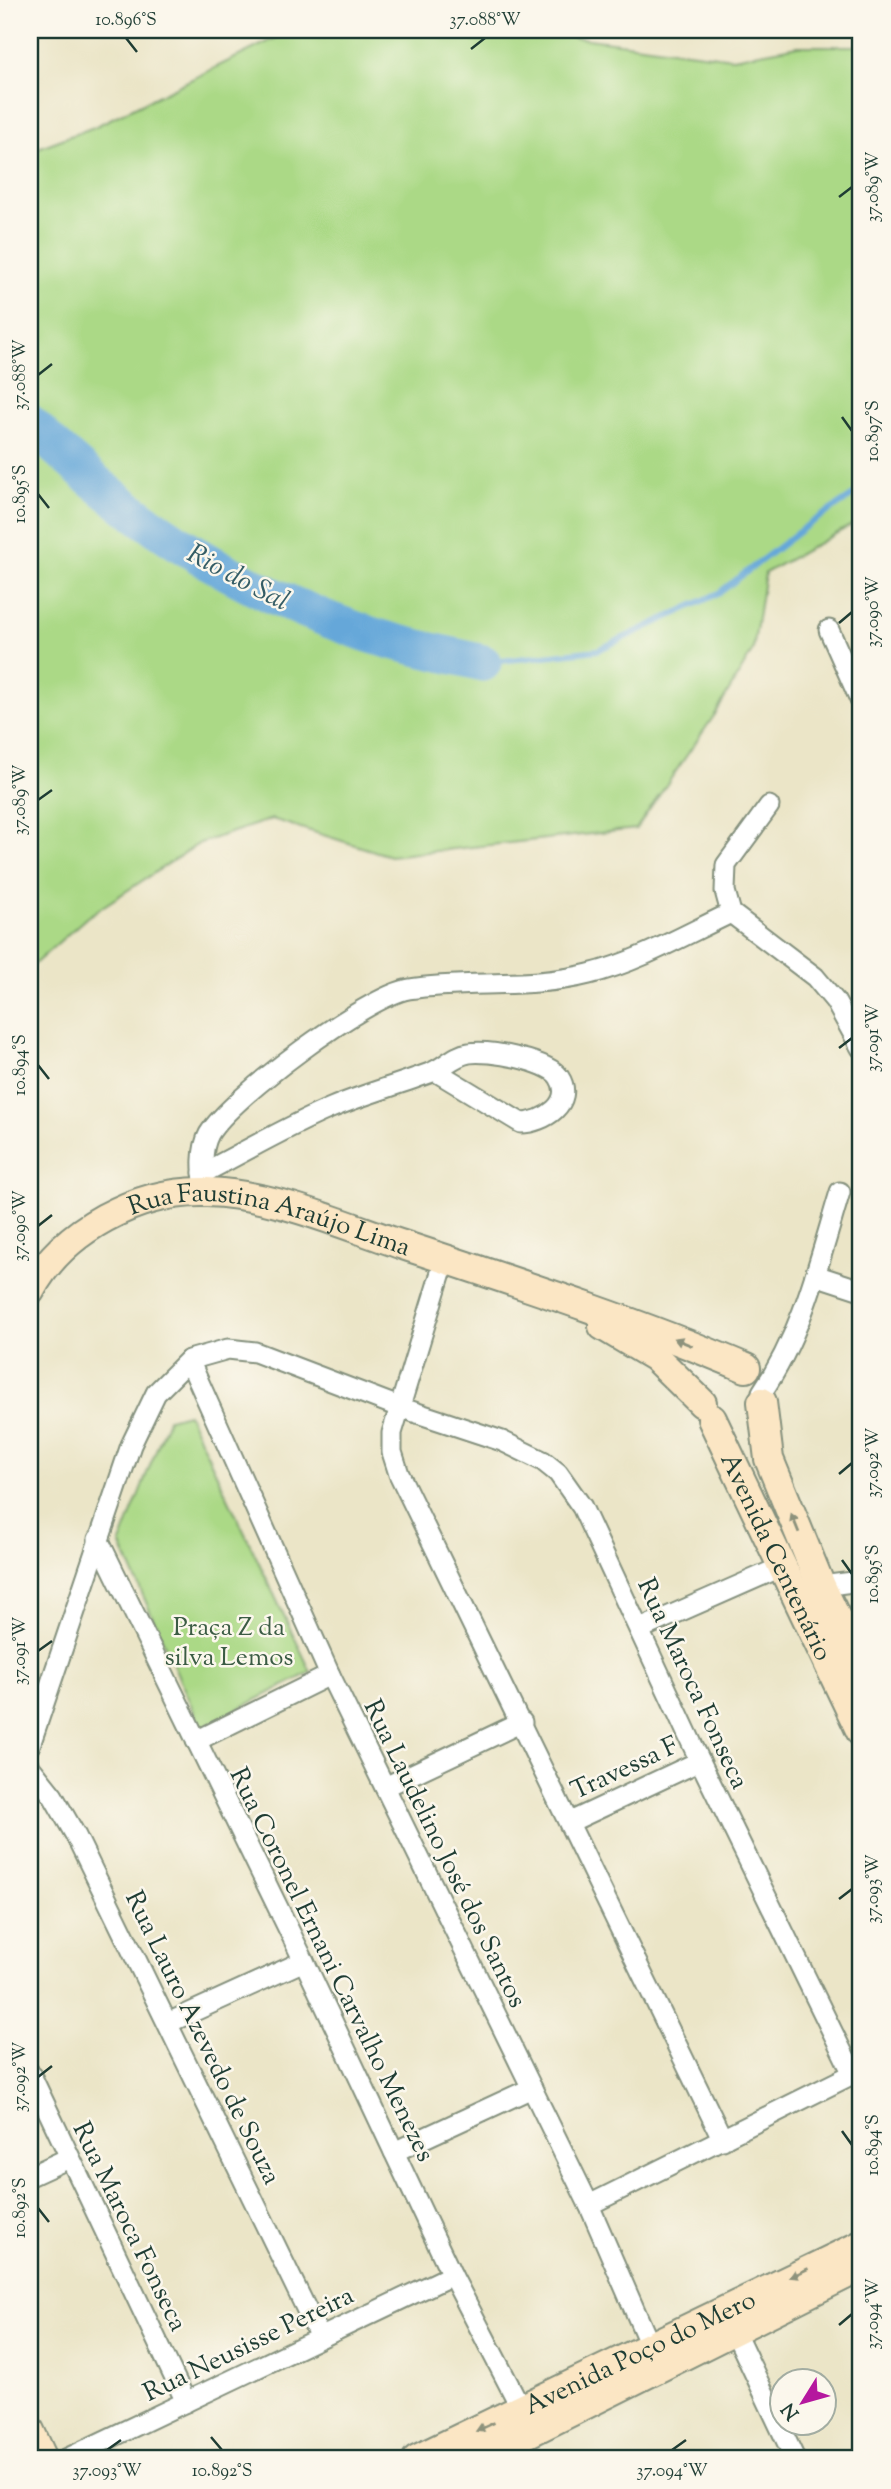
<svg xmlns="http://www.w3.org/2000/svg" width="891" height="2489" font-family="'Sorts Mill Goudy',serif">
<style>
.green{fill:#abd986;stroke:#658b5d;stroke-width:2}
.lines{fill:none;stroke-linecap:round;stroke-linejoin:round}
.stream{stroke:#65a7d9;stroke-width:6}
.river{stroke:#65a7d9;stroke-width:37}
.street-casing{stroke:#85917e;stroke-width:23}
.secondary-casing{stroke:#85917e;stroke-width:32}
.street{stroke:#fff;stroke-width:19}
.secondary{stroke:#fbe6c4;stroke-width:28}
.oneway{fill:#8d927c}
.ticks{fill:none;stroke:#1f3d34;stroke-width:2.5}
.labels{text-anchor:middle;stroke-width:5;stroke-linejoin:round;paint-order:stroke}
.street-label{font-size:26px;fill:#1f3d34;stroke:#fbf7ec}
.park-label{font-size:26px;fill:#3b5c44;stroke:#fbf7ec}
.water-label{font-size:28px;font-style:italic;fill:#345d66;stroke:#fbf7ec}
.neatline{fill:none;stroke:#1f3d34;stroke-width:2.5}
.ticks-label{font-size:18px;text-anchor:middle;fill:#1f3d34}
</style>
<rect width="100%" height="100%" fill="#fbf7ec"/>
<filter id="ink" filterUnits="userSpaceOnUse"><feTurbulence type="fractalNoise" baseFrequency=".0143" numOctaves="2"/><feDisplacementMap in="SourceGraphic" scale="14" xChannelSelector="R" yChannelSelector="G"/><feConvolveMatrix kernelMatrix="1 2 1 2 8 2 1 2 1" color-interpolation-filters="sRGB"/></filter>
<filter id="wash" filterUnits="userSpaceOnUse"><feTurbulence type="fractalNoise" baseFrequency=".00686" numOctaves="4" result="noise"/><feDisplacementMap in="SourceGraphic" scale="28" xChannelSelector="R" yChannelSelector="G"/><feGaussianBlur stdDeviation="1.57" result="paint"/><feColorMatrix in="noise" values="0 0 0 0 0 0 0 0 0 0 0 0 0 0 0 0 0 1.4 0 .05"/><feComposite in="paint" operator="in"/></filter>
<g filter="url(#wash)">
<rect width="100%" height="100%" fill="#ebe5c7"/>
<g class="green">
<path d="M301 30H551L573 37 733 58 798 46H861V520L765 573 753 650 716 713 636 829 390 856 272 819 200 843 87 917 30 968V151L94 127 286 33Z"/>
<path d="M188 1414 311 1672 201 1728 120 1543 168 1419Z"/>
</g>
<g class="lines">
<path class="stream" d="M483 663 598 650 719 593 805 527 861 490"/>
<path class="river" d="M30 423C125 517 238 590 365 633 403 646 444 653 483 663"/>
</g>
</g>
<g filter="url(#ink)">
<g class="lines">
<defs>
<g id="street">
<path d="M829 630 861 702"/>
<path d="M769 806 726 865 725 891 731 913 815 977 835 1001 861 1048"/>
<path d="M203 1173C246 1151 288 1126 331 1108 364 1094 398 1085 432 1072 445 1067 454 1055 469 1053 488 1050 548 1060 559 1077 576 1103 543 1123 521 1123L435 1071"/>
<path d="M205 1191C203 1173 200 1151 209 1134 231 1097 367 996 409 989 469 980 530 989 589 974 638 962 686 934 731 913"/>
<path d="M445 1259 392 1433V1452L399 1474 723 2140"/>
<path d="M815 1275 861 1290"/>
<path d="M189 1360 330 1675 589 2205 655 2357"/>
<path d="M762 1392C803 1332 819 1261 840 1192"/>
<path d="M98 1539 304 1961 452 2275 522 2410"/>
<path d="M821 1586 861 1581"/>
<path d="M640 1629 781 1567"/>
<path d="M196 1741 330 1675"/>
<path d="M30 1745 131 1445 156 1393 189 1360 228 1349 255 1352 399 1407 502 1441 543 1461 558 1473 582 1507 700 1761 853 2074"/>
<path d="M30 1767 53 1796 76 1836 320 2337"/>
<path d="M385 1787 522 1722"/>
<path d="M570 1822 700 1761"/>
<path d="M168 2023 304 1961"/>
<path d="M30 2073 186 2402"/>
<path d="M394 2152 532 2088"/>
<path d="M30 2176 69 2158"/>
<path d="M589 2205 861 2070"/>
<path d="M734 2330 795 2459"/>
<path d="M66 2459 452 2275"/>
</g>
<g id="secondary">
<path id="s1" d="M30 1291C62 1230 138 1190 207 1192 274 1194 343 1225 406 1246 521 1284 635 1321 746 1368"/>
<path d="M603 1326 655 1357 702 1403"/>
<path d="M762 1402 769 1459 821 1586 861 1669"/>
<path id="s2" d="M712 1419 861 1732"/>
<path d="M30 2431 43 2459"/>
<path id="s3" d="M417 2459 861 2245"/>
<path d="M476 2459 861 2267"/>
</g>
</defs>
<use href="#street" class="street-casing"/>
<use href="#secondary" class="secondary-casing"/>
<use href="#street" class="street"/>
<use href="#secondary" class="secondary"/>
</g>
<defs><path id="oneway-solid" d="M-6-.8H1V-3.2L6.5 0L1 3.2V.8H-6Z" transform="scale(1.75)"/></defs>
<g class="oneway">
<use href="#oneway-solid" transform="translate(683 1342) rotate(-158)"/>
<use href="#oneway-solid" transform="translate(795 1523) rotate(-112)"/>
<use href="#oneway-solid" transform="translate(799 2273) rotate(155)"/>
<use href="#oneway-solid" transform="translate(485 2427) rotate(155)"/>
</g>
</g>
<path class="ticks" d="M126 38 137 52M471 49 485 38M839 197 852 187M38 375 52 364M842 417 852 431M38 494 49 508M839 623 852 612M38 800 52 790M839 1048 852 1038M38 1065 49 1079M38 1226 52 1215M839 1474 852 1463M842 1560 852 1574M38 1651 52 1641M839 1899 852 1889M38 2077 52 2066M842 2131 852 2145M38 2208 49 2222M839 2325 852 2314M211 2437 222 2450M107 2450 121 2440M672 2450 686 2440"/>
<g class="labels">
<g class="street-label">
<text dy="9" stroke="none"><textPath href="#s1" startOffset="278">Rua Faustina Araújo Lima</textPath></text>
<text dy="9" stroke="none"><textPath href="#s2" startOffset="152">Avenida Centenário</textPath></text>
<text transform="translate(694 1683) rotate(65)" y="9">Rua Maroca Fonseca</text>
<text transform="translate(624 1767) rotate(-25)" y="9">Travessa F</text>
<text transform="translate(446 1853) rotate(64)" y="9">Rua Laudelino José dos Santos</text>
<text transform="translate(333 1964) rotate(64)" y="9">Rua Coronel Ernani Carvalho Menezes</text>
<text transform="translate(204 2037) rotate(64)" y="9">Rua Lauro Azevedo de Souza</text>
<text transform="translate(131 2226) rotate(64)" y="9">Rua Maroca Fonseca</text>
<text transform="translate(248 2343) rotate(-26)" y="9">Rua Neusisse Pereira</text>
<text dy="9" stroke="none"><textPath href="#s3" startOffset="247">Avenida Poço do Mero</textPath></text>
</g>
<g class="park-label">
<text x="229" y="1635">Praça Z da<tspan x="229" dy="30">silva Lemos</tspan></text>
</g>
<g class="water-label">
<text transform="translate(239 576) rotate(28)" y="10">Rio do Sal</text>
</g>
</g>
<rect width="891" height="2489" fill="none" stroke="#fbf7ec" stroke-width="77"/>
<g transform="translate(803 2402) rotate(233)"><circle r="33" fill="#fbf7ec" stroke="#a3ada2" stroke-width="2"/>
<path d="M0-5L12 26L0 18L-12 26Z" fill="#b5179e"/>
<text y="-10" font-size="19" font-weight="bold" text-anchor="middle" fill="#1f3d34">N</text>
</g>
<rect x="38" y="38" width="814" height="2412" class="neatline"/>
<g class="ticks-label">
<text x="126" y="25">10.896°S</text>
<text x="485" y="25">37.088°W</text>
<text transform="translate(872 187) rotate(-90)" y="6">37.089°W</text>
<text transform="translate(19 375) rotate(-90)" y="6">37.088°W</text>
<text transform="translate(872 431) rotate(-90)" y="6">10.897°S</text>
<text transform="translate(19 494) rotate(-90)" y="6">10.895°S</text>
<text transform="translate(872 612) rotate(-90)" y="6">37.090°W</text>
<text transform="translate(19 800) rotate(-90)" y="6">37.089°W</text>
<text transform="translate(872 1038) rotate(-90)" y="6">37.091°W</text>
<text transform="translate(19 1065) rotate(-90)" y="6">10.894°S</text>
<text transform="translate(19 1226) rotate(-90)" y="6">37.090°W</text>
<text transform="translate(872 1463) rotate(-90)" y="6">37.092°W</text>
<text transform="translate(872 1574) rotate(-90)" y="6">10.895°S</text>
<text transform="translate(19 1651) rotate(-90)" y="6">37.091°W</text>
<text transform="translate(872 1889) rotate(-90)" y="6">37.093°W</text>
<text transform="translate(19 2077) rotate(-90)" y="6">37.092°W</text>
<text transform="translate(872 2145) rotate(-90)" y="6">10.894°S</text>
<text transform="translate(19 2208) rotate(-90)" y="6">10.892°S</text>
<text transform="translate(872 2314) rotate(-90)" y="6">37.094°W</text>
<text x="107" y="2476">37.093°W</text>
<text x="222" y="2476">10.892°S</text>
<text x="672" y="2476">37.094°W</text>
</g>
</svg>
